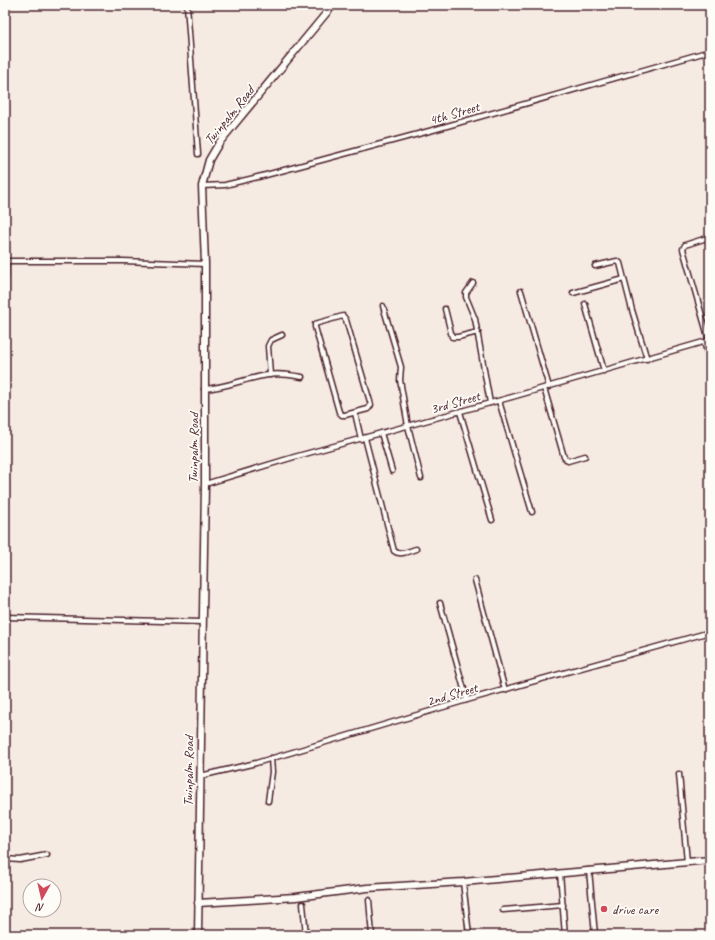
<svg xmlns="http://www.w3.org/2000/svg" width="715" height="940" font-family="Caveat,sans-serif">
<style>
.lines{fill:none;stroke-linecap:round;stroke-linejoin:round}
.minor-casing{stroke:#4a1f2b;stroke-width:7}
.secondary-casing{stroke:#4a1f2b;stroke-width:9}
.minor{stroke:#fdfcf7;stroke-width:4}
.secondary{stroke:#fdfcf7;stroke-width:6}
.poi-dot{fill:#d1495b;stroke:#fdfcf7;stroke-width:1.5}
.labels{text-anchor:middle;stroke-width:3.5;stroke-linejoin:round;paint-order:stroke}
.street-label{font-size:14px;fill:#4a1f2b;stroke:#fdfcf7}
.poi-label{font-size:14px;fill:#4a1f2b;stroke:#fdfcf7;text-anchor:start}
</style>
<rect width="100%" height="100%" fill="#f6ebe2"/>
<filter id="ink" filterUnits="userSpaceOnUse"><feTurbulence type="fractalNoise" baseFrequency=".025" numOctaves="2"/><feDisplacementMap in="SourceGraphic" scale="8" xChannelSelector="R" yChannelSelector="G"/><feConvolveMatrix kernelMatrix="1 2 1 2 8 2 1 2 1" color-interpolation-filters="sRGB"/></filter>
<g filter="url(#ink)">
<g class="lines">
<defs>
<g id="minor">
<path d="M187 5 198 154"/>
<path d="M202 186 225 185 262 176 433 130 710 51"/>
<path d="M595 266 617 261 620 263 632 310 647 359"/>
<path d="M473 283 466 293V297L475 319 490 403"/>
<path d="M521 291 549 387"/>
<path d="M573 293 624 279"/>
<path d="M5 302 6 261H123L205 264"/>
<path d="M585 304 604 371"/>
<path d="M383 306 401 367 400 380 408 426 421 478"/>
<path d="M445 309 452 337H458L478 332"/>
<path d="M343 316 346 320 371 405 368 409 345 415H342L339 412 315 327V324L318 323Z"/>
<path d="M709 340 683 249 685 245 710 237"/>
<path d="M704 342 710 362"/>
<path d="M270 375 268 346 271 340 282 335"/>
<path d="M544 388 564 457 568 461 585 456"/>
<path d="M204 389C226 388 246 378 268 375 280 373 290 375 302 377"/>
<path d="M499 401 532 512"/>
<path d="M460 412 492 520"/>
<path d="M355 413 361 439"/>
<path d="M381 433 392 471"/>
<path d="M365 438 394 551C400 556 409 551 416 549"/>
<path d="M205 484 294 457 512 397 710 340"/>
<path d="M475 580 505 690"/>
<path d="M440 603 467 700"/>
<path d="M5 617 202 622"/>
<path d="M679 774 687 862"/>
<path d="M200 776 256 763 467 700 710 632"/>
<path d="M268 801 272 772 271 758"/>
<path d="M5 859 20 860 47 855"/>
<path d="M589 870 595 935"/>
<path d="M560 873 565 935"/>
<path d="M463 882 469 935"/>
<path d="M369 900 372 935"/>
<path d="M303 904 306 935"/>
<path d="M503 910 563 905"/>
</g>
<g id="secondary">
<path d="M198 903 296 897 367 888 463 882 710 860"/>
<path d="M198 935 205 484V264L202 186 209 160 219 143 333 5"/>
</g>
</defs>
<use href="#minor" class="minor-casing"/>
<use href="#secondary" class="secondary-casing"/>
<use href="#minor" class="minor"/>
<use href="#secondary" class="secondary"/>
</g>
</g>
<circle class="poi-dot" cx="604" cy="909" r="4"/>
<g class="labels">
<g class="street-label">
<text transform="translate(454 113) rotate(-16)" y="5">4th Street</text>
<text transform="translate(229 115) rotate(-51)" y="5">Twinpalm Road</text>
<text transform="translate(455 402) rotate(-16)" y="5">3rd Street</text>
<text transform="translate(193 448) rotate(-90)" y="5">Twinpalm Road</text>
<text transform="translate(452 694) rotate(-16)" y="5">2nd Street</text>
<text transform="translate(188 771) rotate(-90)" y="5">Twinpalm Road</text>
</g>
<g class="poi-label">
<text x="612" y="914">drive care</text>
</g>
</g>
<rect width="715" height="940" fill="none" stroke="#fdfcf7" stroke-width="20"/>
<rect x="10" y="10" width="695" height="920" fill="none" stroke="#4a1f2b" stroke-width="1.5" filter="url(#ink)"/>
<g transform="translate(42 898) rotate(188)"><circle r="19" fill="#fdfcf7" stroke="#b5a4a5"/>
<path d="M0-3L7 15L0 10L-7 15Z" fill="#d1495b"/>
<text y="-6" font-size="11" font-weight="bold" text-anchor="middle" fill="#4a1f2b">N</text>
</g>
</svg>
